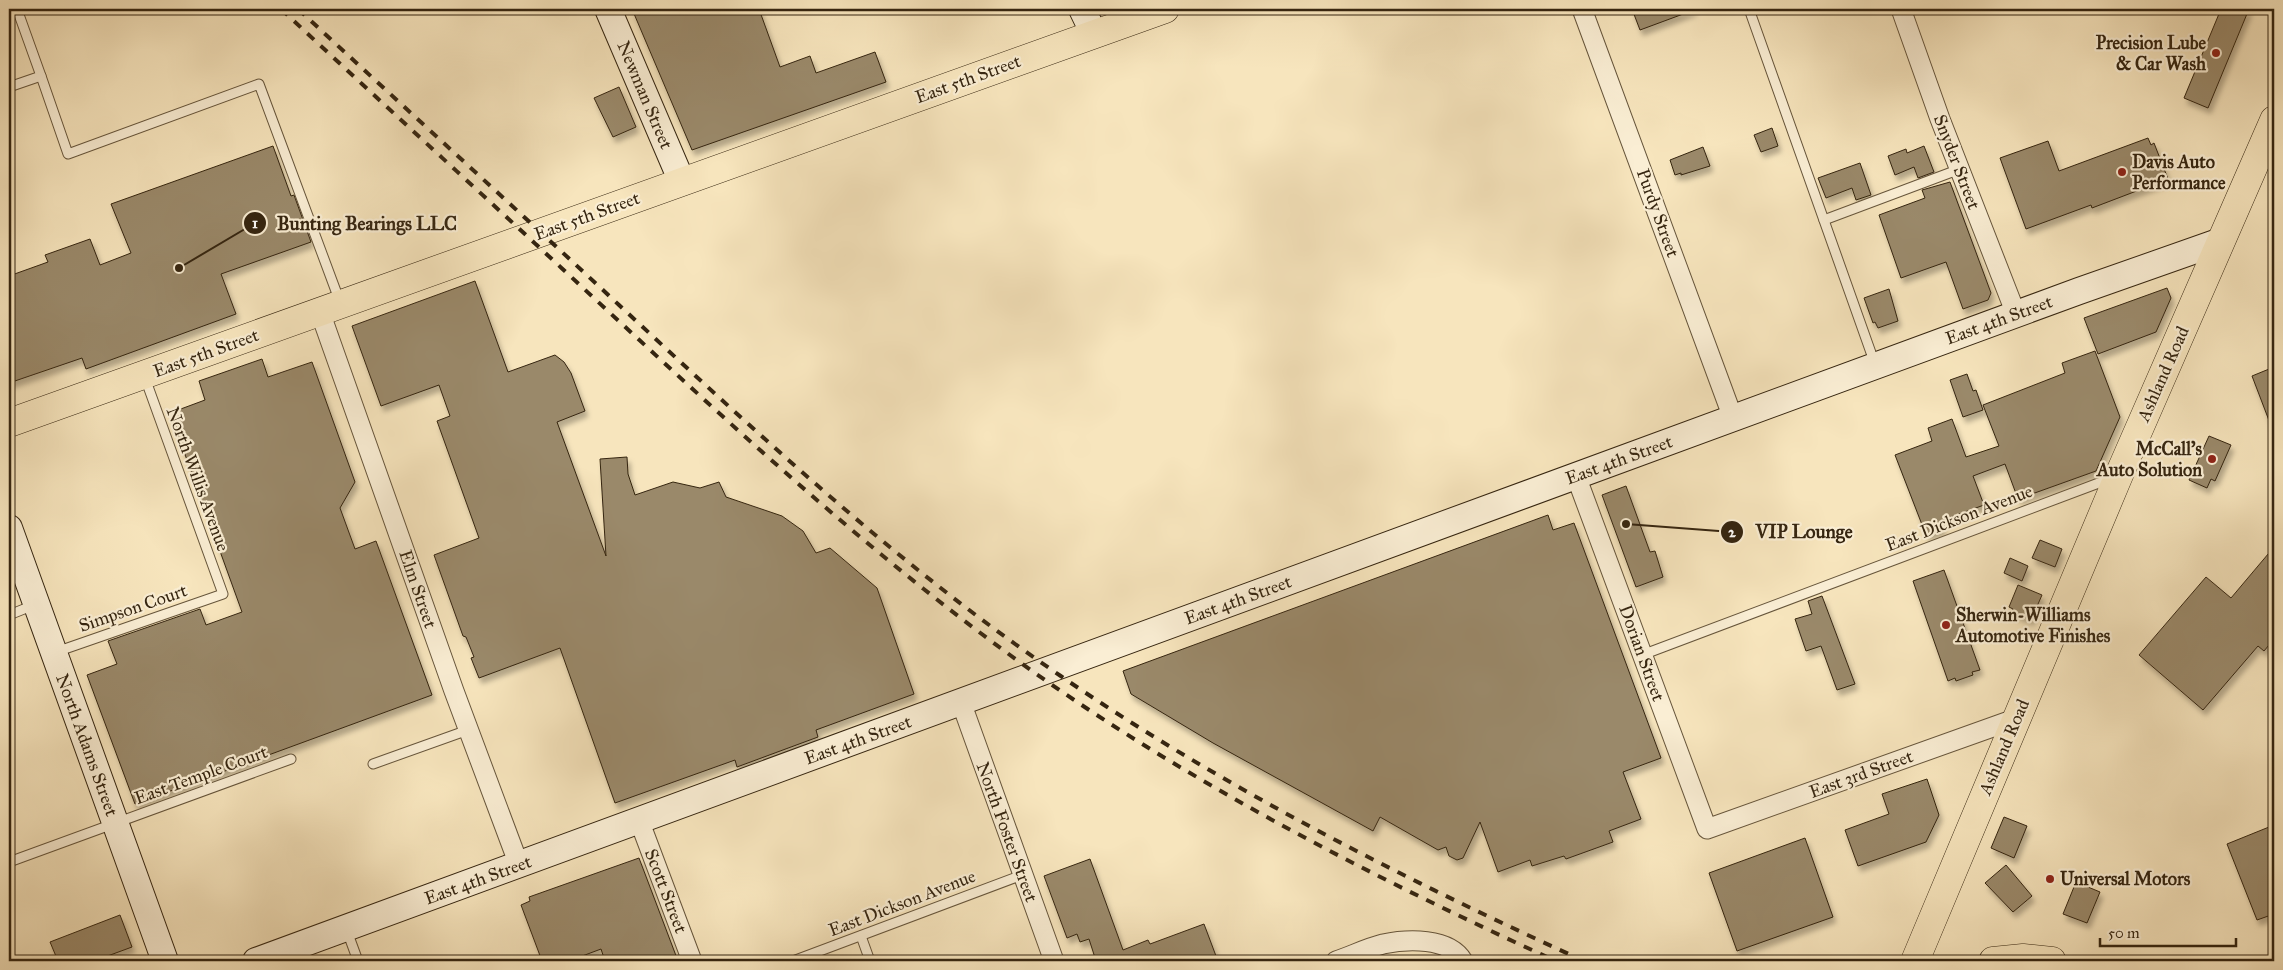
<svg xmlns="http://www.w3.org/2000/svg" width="2283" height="970" font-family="'IM FELL Great Primer',serif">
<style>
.building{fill:#9a896a;stroke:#352510;filter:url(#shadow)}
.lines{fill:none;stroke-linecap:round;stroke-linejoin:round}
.lane-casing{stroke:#66553b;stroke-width:11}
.street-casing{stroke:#66553b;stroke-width:21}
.secondary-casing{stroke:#352510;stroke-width:28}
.primary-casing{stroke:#352510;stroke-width:29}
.lane{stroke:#faeed4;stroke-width:9}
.street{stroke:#faeed4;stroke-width:19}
.secondary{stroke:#faeed4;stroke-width:26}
.primary{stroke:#f7e5bd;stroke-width:28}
.rail{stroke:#352510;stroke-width:4;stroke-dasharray:9 9;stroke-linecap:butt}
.poi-dot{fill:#8f2418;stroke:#faeed4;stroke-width:2}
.labels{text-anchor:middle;stroke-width:4.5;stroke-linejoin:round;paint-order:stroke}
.poi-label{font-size:18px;font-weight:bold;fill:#352510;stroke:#faeed4;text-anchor:start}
.street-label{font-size:18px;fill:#352510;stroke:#faeed4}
.leader{fill:none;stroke:#352510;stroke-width:2}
.callout-dot{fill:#352510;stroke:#faeed4;stroke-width:2}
.mark-label{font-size:15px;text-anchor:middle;font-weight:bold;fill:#fff}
.callout-label{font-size:19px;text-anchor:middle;font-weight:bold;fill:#352510;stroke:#faeed4;stroke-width:4.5;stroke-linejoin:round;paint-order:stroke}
</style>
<defs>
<filter id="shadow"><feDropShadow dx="3" dy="5.5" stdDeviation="2.5" flood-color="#0004"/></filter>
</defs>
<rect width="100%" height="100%" fill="#f7e5bd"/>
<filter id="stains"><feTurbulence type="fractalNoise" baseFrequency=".004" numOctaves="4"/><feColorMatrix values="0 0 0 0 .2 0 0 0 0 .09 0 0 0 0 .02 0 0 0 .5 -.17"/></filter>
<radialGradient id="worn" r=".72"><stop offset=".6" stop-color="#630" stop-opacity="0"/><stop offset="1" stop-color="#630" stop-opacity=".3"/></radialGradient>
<g class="building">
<path d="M632 9H759L780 67 810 56 816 73 875 52 886 82 692 150Z"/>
<path d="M1632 9H1694V10L1640 30Z"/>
<path d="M2221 9H2249L2208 108 2184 98Z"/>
<path d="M619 87 636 127 613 137 594 98Z"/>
<path d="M1772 128 1778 146 1761 152 1754 135Z"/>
<path d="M2148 138 2151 145 2154 143 2168 179 2092 208 2091 205 2026 229 2000 158 2048 141 2059 171Z"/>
<path d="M273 146 291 196 294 195 311 242 221 274 236 314 86 369 82 358 9 383V276L48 262 45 255 90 239 100 265 131 253 111 204Z"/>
<path d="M1924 146 1934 172 1918 178 1914 167 1895 175 1888 156 1906 149 1907 153Z"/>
<path d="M1703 147 1710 166 1681 175V173L1675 175 1670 160Z"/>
<path d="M1860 163 1871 195 1856 200 1852 188 1826 198 1818 178Z"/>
<path d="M1950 182 1991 293 1988 300 1963 309 1946 262 1901 278 1879 215 1925 198 1922 190Z"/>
<path d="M475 281 508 372 555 355 564 362 571 373 585 411 557 422 606 556 600 459 627 457 628 474 635 495 673 482 700 488 719 482 726 497 782 516 803 531 816 553 830 548 877 588 914 694 816 730 818 737 737 767 735 760 615 803 560 648 479 678 471 658 474 657 466 637 463 636 434 555 479 538 437 421 450 416 439 385 381 406 352 326Z"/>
<path d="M2167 288 2171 298 2156 332 2098 354 2084 318Z"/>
<path d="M1889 289 1898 321 1878 328 1875 322 1873 323 1864 298Z"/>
<path d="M2095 351 2120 417 2096 471 2018 499 2005 464 1973 476 1984 505 1940 521 1943 529 1926 535 1895 455 1932 441 1928 428 1952 419 1966 457 1999 446 1983 405 2065 373 2062 363Z"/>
<path d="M262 359 268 377 312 362 355 482 340 508 355 549 376 541 432 695 135 804 87 675 117 664 108 641 200 609 206 625 242 612 170 413 205 400 199 381Z"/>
<path d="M2274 367V431H2273L2252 376Z"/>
<path d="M1967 374 1973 391 1976 390 1983 410 1963 417 1950 380Z"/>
<path d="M2209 436 2231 445 2215 481 2211 479 2207 488 2189 480Z"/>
<path d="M1626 486 1650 552 1655 551 1663 577 1636 587 1602 495Z"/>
<path d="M1548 515 1553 530 1574 523 1661 758 1623 772 1641 819 1609 831 1613 842 1566 859 1564 856 1532 866 1530 860 1498 872 1480 822 1463 858 1457 860 1449 856 1446 847 1438 850 1380 817 1373 831 1213 743 1131 694 1123 671Z"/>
<path d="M2040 540 2062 549 2055 567 2032 558Z"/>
<path d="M2274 547V639L2264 651 2258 646 2203 710 2139 655 2206 577 2231 598Z"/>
<path d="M2010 558 2028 566 2022 581 2004 573Z"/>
<path d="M1944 570 1980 670 1972 672 1973 675 1956 681 1955 678 1948 681 1913 581Z"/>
<path d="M2018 585 2042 595 2031 620 2012 612 2013 609 2009 607Z"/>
<path d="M1822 596 1855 684 1837 690 1821 646 1806 651 1795 619 1812 614 1808 601Z"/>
<path d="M1927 779 1939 815 1926 842 1858 866 1845 830 1889 814 1882 794Z"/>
<path d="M2004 817 2027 826 2014 858 1991 848Z"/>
<path d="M2274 825V914L2257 920 2227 844Z"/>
<path d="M1805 838 1833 917 1737 951 1709 873Z"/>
<path d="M639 858 678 961H605L601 949 569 961H542L521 905 530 901 529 897Z"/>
<path d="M1090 859 1123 950 1148 940 1150 944 1204 924 1216 956 1213 958 1214 961H1096L1089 939 1080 942 1077 934 1067 938 1044 876Z"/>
<path d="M2006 865 2032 896 2013 912 1985 883Z"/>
<path d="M2076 882 2100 892 2087 923 2063 914Z"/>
<path d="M120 915 132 947 94 961H58L50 942Z"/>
</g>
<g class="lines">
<defs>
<g id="lane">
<path d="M1749 9 1875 364"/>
<path d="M41 76 68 154 259 84 340 302"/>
<path d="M9 87 41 76 17 9"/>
<path d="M1824 220 1960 169"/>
<path d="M9 615 34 605"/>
<path d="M56 652 223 594 145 378"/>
<path d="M1642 655 2112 478"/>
<path d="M373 764 468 730"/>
<path d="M9 862 291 759"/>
<path d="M347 931 358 961"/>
<path d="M861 936 870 961"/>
<path d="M793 961 1022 875"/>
</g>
<g id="street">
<path d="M1582 9 1733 418"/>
<path d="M1901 9 1940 119 2016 314"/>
<path d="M320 312 454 691 519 865"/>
<path d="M1576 476 1707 829 2015 719"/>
<path d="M961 702 1054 961"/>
<path d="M639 820 692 961"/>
<path d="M1336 961C1351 956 1367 948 1383 944 1407 939 1449 937 1463 961"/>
</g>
<g id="secondary">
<path d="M608 9 682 182"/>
<path d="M1082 9 1094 34"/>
<path d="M9 528 165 961"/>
<path d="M256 961 2079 291 2221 241"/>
</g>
<g id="primary">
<path d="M9 423 1165 9"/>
<path d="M1915 961 2119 475 2274 120"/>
<path d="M1993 961 2023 958 2052 961"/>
</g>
</defs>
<use href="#lane" class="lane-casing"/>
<use href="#street" class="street-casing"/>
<use href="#secondary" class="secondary-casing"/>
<use href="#primary" class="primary-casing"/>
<use href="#lane" class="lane"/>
<use href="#street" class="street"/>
<use href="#secondary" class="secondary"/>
<use href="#primary" class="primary"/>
<g class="rail">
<path d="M281 9C381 102 482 194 582 287 728 422 873 558 1035 673 1195 786 1378 880 1556 961"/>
<path d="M298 9C405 108 513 206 619 305 757 433 896 563 1052 670 1218 785 1400 877 1584 961"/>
</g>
</g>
<g class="poi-dot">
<circle cx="2216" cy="53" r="5"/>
<circle cx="2122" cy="172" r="5"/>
<circle cx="2212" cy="459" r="5"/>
<circle cx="1946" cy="625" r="5"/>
<circle cx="2050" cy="879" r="5"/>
</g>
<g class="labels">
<g class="poi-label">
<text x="2206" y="49" text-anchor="end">Precision Lube<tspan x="2206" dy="21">&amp; Car Wash</tspan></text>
<text x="2132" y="168">Davis Auto<tspan x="2132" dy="21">Performance</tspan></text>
<text x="2202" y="455" text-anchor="end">McCall's<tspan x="2202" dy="21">Auto Solution</tspan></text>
<text x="1956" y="621">Sherwin-Williams<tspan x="1956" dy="21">Automotive Finishes</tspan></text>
<text x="2060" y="885">Universal Motors</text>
</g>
<g class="street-label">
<text transform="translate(968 79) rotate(-20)" y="6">East 5th Street</text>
<text transform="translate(645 95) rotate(67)" y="6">Newman Street</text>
<text transform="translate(1957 162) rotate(69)" y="6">Snyder Street</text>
<text transform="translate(1658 213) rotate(70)" y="6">Purdy Street</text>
<text transform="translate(587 216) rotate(-20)" y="6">East 5th Street</text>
<text transform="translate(1999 320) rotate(-20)" y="6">East 4th Street</text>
<text transform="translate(206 353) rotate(-20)" y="6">East 5th Street</text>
<text transform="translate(2163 374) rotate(-66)" y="6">Ashland Road</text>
<text transform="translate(1619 460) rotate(-20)" y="6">East 4th Street</text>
<text transform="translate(198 479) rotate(70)" y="6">North Willis Avenue</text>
<text transform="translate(1959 518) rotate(-21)" y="6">East Dickson Avenue</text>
<text transform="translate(418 589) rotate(71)" y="6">Elm Street</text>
<text transform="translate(1238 600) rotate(-20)" y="6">East 4th Street</text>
<text transform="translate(133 608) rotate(-19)" y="6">Simpson Court</text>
<text transform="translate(1642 653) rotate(70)" y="6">Dorian Street</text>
<text transform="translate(858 740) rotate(-20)" y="6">East 4th Street</text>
<text transform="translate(87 745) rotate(70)" y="6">North Adams Street</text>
<text transform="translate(2004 747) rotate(-67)" y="6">Ashland Road</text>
<text transform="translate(1861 774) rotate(-20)" y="6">East 3rd Street</text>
<text transform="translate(201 775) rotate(-20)" y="6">East Temple Court</text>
<text transform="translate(1007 832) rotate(70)" y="6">North Foster Street</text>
<text transform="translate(478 880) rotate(-20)" y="6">East 4th Street</text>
<text transform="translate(666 891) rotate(69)" y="6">Scott Street</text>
<text transform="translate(902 903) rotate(-21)" y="6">East Dickson Avenue</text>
</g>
</g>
<path class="leader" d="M179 268L255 223M1626 524L1732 532"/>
<g class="callout-dot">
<circle cx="179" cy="268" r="5"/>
<circle cx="1626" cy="524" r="5"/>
<circle cx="255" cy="223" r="12"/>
<circle cx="1732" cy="532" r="12"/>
</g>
<g class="mark-label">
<text x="255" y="228">1</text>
<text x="1732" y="537">2</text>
</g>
<g class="callout-label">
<text x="367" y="230">Bunting Bearings LLC</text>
<text x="1804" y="538">VIP Lounge</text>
</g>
<rect width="2283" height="970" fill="none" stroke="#f7e5bd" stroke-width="30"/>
<rect x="10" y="10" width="2263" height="950" fill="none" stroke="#352510" stroke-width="2.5"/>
<rect x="15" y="15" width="2253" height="940" fill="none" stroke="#352510"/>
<path d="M2100 938v8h136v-8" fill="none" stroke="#352510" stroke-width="2.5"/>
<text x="2108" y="938" font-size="15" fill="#352510" stroke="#faeed4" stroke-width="4" paint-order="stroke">50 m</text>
<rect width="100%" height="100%" filter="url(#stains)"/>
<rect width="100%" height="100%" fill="url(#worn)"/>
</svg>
